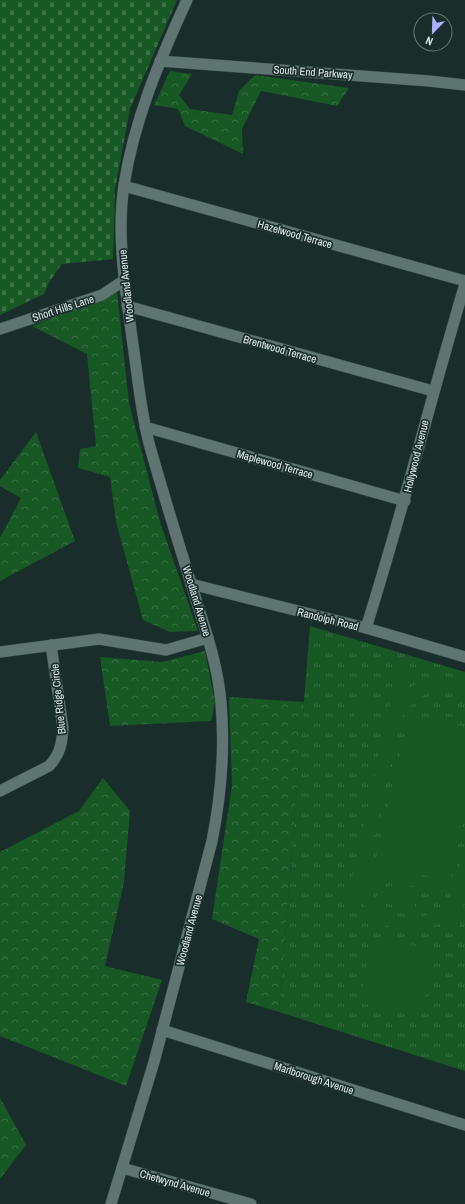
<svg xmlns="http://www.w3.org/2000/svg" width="465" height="1204" font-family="'Archivo Narrow',sans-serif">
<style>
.forest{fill:url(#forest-crowns)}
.cemetery{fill:url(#cemetery-stones)}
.park{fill:url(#park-tufts)}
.pitch{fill:#185825}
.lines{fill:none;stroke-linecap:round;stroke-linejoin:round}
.minor-casing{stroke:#384947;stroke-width:12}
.minor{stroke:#5e7572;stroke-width:11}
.labels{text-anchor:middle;stroke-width:3.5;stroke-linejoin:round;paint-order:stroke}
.street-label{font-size:11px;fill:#e0edeb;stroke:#192d2b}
</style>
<defs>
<pattern id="forest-crowns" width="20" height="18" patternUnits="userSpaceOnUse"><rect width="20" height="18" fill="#185825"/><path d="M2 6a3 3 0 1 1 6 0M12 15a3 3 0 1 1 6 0" fill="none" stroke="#397045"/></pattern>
<pattern id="cemetery-stones" width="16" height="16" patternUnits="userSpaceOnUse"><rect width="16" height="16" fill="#185825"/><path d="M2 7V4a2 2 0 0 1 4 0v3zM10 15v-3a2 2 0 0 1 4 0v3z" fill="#397045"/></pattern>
<pattern id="park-tufts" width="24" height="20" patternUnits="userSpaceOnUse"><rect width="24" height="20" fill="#185825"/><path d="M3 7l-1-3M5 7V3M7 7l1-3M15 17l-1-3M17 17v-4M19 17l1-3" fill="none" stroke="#397045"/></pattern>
</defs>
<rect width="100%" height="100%" fill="#192d2b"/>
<g class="forest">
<path d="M170 71 192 74 179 95 190 109 232 115 239 91 255 75 349 88 337 106 261 91 242 129 243 154 185 126 178 109 154 105Z"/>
<path d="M117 292 129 403 160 522 198 631 170 632 143 620 116 522 110 477 78 468 80 449 96 446 87 354 32 326Z"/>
<path d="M36 432 75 541 0 581V538L21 498 0 486V480Z"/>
<path d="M205 651 215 702 211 721 110 726 100 657 162 662Z"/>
<path d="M229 697 304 702 279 1012 246 1002 259 939 212 919 232 785Z"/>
<path d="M103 778 130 811 124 882 105 966 162 980 126 1086 0 1036V852L79 811Z"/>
<path d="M0 1098 26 1145 0 1179Z"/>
</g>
<path class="cemetery" d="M0 0H177L130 109 115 189 113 259 62 264 50 281 44 294 0 315Z"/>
<path class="park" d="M310 626 465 672V1071L279 1012Z"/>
<g class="pitch">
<path d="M397 672 410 675 407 689C429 678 441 675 465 683V697C437 681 413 696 400 721L368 864C367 875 367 887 373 897 391 926 431 925 450 897 459 884 461 856 465 840V898L459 928 446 926 447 918C424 936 389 936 370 912 366 908 362 904 361 899L348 897Z"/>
<path d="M359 699 370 703 357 729 353 700Z"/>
<path d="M417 701 427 703V707L465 716V717L426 709 425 713 415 710Z"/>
<path d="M409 714 465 727V811L450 881 375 864Z"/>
<path d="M371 867 450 884 448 894 369 877Z"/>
<path d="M393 885C410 888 418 900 414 917L376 897 385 888Z"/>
<path d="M373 937 435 950 421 1016 359 1003Z"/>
</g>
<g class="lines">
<defs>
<g id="minor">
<path d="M160 61 429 81 465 85"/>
<path d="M124 186 465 281"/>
<path d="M127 306 433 391"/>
<path d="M0 329 102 295 123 281"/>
<path d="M145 427 405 501"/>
<path d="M191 584 366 628 465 657"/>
<path d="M366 628C402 514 431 398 465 284"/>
<path d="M0 652 99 639 166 650 208 638"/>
<path d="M0 791 49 766C60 755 62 743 63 728L51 645"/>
<path d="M162 1030 465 1125"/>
<path d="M122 1168 251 1204"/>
<path d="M111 1204 154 1062 212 841C221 796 225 749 221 703 218 665 205 629 194 593 179 545 164 496 150 447 141 414 138 379 133 345 126 292 116 238 124 185 134 120 160 59 187 0"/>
</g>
</defs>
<use href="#minor" class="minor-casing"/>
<use href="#minor" class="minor"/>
</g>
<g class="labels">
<g class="street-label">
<text transform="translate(313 72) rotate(4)" y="4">South End Parkway</text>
<text transform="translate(295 234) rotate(16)" y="4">Hazelwood Terrace</text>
<text transform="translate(126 286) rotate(-96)" y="4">Woodland Avenue</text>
<text transform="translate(63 308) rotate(-18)" y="4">Short Hills Lane</text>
<text transform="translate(280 349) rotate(16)" y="4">Brentwood Terrace</text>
<text transform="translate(416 456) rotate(-76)" y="4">Hollywood Avenue</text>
<text transform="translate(275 464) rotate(16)" y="4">Maplewood Terrace</text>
<text transform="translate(197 601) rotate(73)" y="4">Woodland Avenue</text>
<text transform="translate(328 619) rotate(14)" y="4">Randolph Road</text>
<text transform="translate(58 699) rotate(-96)" y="4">Blue Ridge Circle</text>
<text transform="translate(189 930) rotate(-75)" y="4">Woodland Avenue</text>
<text transform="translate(314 1078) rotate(18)" y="4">Marlborough Avenue</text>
<text transform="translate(175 1183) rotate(16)" y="4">Chetwynd Avenue</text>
</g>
</g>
<g transform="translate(433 32) rotate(203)"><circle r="19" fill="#192d2b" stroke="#697a78"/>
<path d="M0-3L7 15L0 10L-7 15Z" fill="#afaefa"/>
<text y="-6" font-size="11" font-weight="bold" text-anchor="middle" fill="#e0edeb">N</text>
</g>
</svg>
